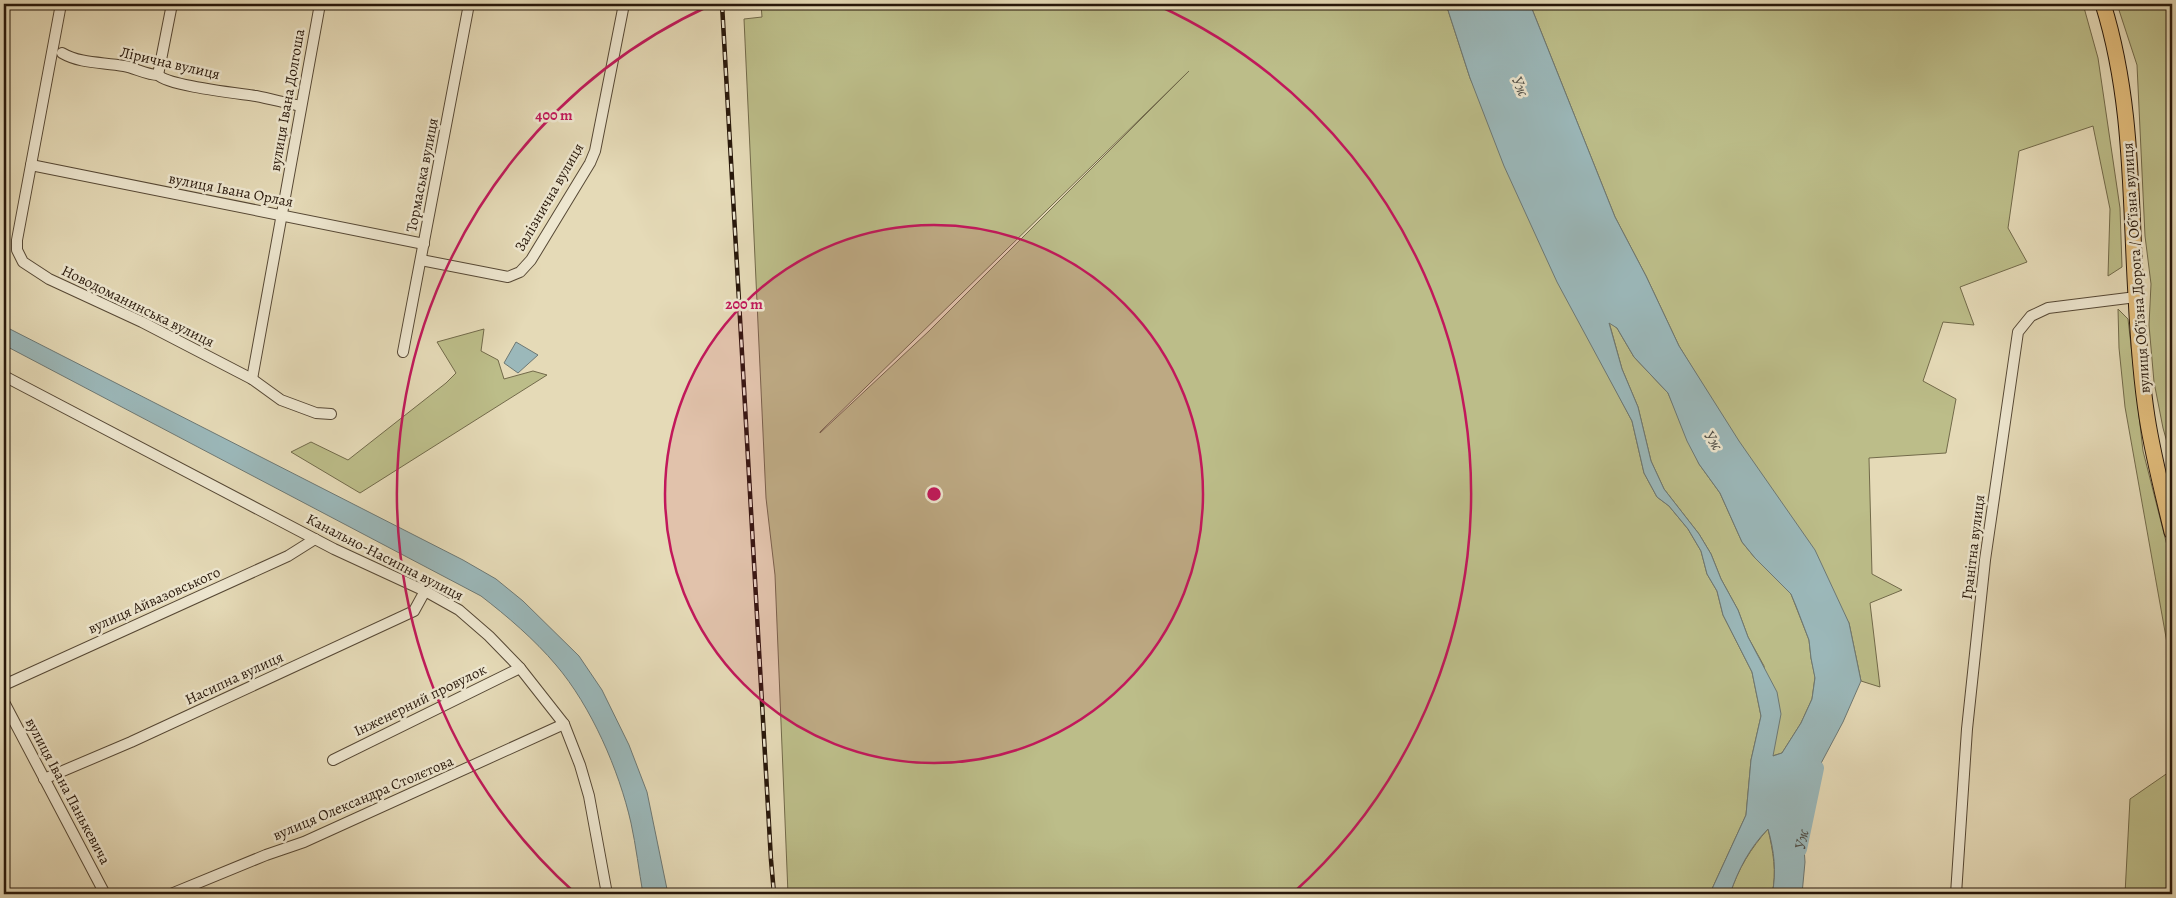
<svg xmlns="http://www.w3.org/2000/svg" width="2176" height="898" font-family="Alegreya,serif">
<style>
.green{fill:#bcbd89;stroke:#726a4a;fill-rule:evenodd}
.water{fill:#9bb8ba;stroke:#6d7874;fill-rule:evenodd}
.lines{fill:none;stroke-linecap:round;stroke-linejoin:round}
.river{stroke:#9bb8ba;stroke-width:16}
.minor-casing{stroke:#564835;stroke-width:12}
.highway-casing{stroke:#27170a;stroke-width:17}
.minor{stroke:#eee7d0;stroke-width:10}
.highway{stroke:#e2bd7c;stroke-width:15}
.rail-casing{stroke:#27170a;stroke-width:4.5}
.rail{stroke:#eee7d0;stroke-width:2.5;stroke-dasharray:8;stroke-linecap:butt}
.ring{fill:none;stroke:#c2185b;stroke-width:2.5}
.labels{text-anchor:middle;stroke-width:5;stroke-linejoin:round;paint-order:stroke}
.street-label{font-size:15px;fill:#27170a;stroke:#eee7d0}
.water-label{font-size:16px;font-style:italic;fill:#504f48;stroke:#eee7d0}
.centre{fill:#c2185b;stroke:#eee7d0;stroke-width:2.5}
.ring-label{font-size:15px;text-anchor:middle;font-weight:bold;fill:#c2185b;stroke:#eee7d0;stroke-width:5;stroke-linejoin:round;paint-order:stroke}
</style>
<rect width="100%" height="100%" fill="#e5dab7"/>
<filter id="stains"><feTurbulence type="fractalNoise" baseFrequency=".004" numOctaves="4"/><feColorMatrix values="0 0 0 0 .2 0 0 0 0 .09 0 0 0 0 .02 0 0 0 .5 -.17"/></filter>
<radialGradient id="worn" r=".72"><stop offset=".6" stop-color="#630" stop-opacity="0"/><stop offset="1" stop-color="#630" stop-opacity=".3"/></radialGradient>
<g class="green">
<path d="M761 4H1446L1470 78 1601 362 1632 421 1644 473 1657 497 1669 506 1688 529 1701 551 1707 574 1717 591 1723 615 1752 672 1761 716 1751 760 1746 815 1712 889V894H788L775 575 766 498 744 19 762 17ZM1189 71 929 331 820 433V432Z"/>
<path d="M1530 4H2083L2098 58 2120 208 2122 267 2108 276 2110 209 2093 126 2019 151 2008 228 2027 262 1960 287 1974 325 1943 322 1923 381 1956 399 1946 453 1869 458 1872 574 1902 590 1870 603 1880 687 1861 681 1849 623 1679 346 1646 276 1615 217Z"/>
<path d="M2117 4H2172V460L2163 428 2154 382 2149 325 2151 284 2145 236 2137 65Z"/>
<path d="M2118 309 2128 319 2143 451 2172 565V671L2125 407 2119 348Z"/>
<path d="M1609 322 1617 328 1634 357 1668 393 1699 464 1720 493 1742 542 1755 558 1791 594 1809 640 1811 658 1815 677 1812 699 1801 723 1782 753 1772 756 1764 666 1748 637 1738 610 1721 579 1711 554 1699 534 1664 489 1651 461 1638 407 1622 369Z"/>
<path d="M484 329 481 351 498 360 504 379 533 371 547 375 360 493 291 452 311 442 348 460 446 383 456 373 437 342Z"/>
<path d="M2172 770V894H2125L2130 799Z"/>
<path d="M1768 829C1773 851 1777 872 1772 894H1730C1738 869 1751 848 1768 829Z"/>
</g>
<g class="water">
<path d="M1446 4H1530L1615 217 1646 276 1679 346 1739 441 1815 550 1849 623 1861 681 1843 722 1818 769 1802 818 1805 862 1802 894H1772C1777 873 1774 850 1768 829 1750 847 1738 870 1730 894H1712V889L1746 815 1751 760 1761 716 1752 672 1723 615 1717 591 1707 574 1701 551 1688 529 1669 506 1657 497 1644 473 1632 421 1557 282 1504 166 1470 78ZM1609 323 1617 328 1634 357 1668 393 1687 441 1699 464 1720 493 1742 542 1755 558 1791 594 1796 606 1809 640 1811 658 1815 678 1812 699 1801 723 1782 753 1773 756 1781 714 1777 692 1748 637 1738 610 1721 579 1711 554 1699 534 1664 489 1651 461 1638 407 1622 369Z"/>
<path d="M4 326 463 560 496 579 523 601 579 656 602 690 629 745 647 792 668 894H643C639 871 636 846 631 823 619 770 591 706 556 665 535 640 507 616 481 596L4 345Z"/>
<path d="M516 342 538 355 518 373 504 363Z"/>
</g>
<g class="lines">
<path class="river" id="s1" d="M1799 849 1816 768"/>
<defs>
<g id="minor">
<path d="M61 4 17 240V250L23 262 49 279 142 322 252 379 281 400 316 413 331 414"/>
<path d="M62 53C81 64 103 62 124 66 135 68 147 75 158 75 169 86 236 93 256 96 271 99 286 103 301 106"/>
<path d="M158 75 172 4"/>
<path d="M31 165 424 244"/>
<path d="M421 260 508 277 520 272 531 260 590 163 595 151 624 4"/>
<path d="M403 352 469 4"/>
<path d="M4 376 334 549 425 591 459 610 489 636 520 668 564 724 580 765 589 796 607 894"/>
<path d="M252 379 320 4"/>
<path d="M4 685 288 556 315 539"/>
<path d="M4 702 105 894"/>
<path d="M333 760 520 668"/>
<path d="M44 779 131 742 414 611 425 591"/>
<path d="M171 894 266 855 304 842 564 724"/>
<path d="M1956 894 1967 729 1985 560 2018 332 2031 316 2048 308 2136 297"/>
</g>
<path id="highway" d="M2103 4C2133 100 2130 197 2136 296 2138 336 2141 378 2147 417 2153 456 2163 494 2172 532"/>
</defs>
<use href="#minor" class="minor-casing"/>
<use href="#highway" class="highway-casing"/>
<use href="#minor" class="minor"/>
<use href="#highway" class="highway"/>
<defs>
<path id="rail" d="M722 4 771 860 774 894"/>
</defs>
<use href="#rail" class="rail-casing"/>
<use href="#rail" class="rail"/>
</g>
<circle cx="934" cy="494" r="269" fill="#c2185b" fill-opacity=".12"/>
<g class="ring">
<circle cx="934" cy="494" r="269"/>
<path d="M575 893A537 537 0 0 1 711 5M1157 5A537 537 0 0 1 1293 893"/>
</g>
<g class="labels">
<g class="street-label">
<text transform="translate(170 63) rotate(13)" y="5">Лірична вулиця</text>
<text transform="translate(287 100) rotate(-80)" y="5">вулиця Івана Долгоша</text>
<text transform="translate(422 175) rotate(-79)" y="5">Тормаська вулиця</text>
<text transform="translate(231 190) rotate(11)" y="5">вулиця Івана Орлая</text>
<text transform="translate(549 197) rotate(-60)" y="5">Залізнична вулиця</text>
<text transform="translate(2136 268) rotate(-94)" y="5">вулиця Обʼїзна Дорога / Обʼїзна вулиця</text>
<text transform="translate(138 306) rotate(26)" y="5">Новодоманинська вулиця</text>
<text transform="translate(1973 547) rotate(-83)" y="5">Гранітна вулиця</text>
<text transform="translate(385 557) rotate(27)" y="5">Канально-Насипна вулиця</text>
<text transform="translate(154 600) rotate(-24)" y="5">вулиця Айвазовського</text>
<text transform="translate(234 678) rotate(-25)" y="5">Насипна вулиця</text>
<text transform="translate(420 700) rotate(-26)" y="5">Інженерний провулок</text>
<text transform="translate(68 791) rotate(62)" y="5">вулиця Івана Панькевича</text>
<text transform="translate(363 798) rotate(-23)" y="5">вулиця Олександра Столєтова</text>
</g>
<g class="water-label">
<text transform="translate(1521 86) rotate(66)" y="6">Уж</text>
<text transform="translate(1714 440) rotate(57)" y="6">Уж</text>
<text dy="6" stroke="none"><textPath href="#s1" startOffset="10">Уж</textPath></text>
</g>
</g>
<circle cx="934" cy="494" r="8" class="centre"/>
<g class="ring-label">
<text x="554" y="120">400 m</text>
<text x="744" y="309">200 m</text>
</g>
<rect width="2176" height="898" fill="none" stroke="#e5dab7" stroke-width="20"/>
<rect x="5" y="5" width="2166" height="888" fill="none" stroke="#27170a" stroke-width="2.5"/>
<rect x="10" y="10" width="2156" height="878" fill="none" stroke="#27170a"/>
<rect width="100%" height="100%" filter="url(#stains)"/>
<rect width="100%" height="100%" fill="url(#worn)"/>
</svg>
